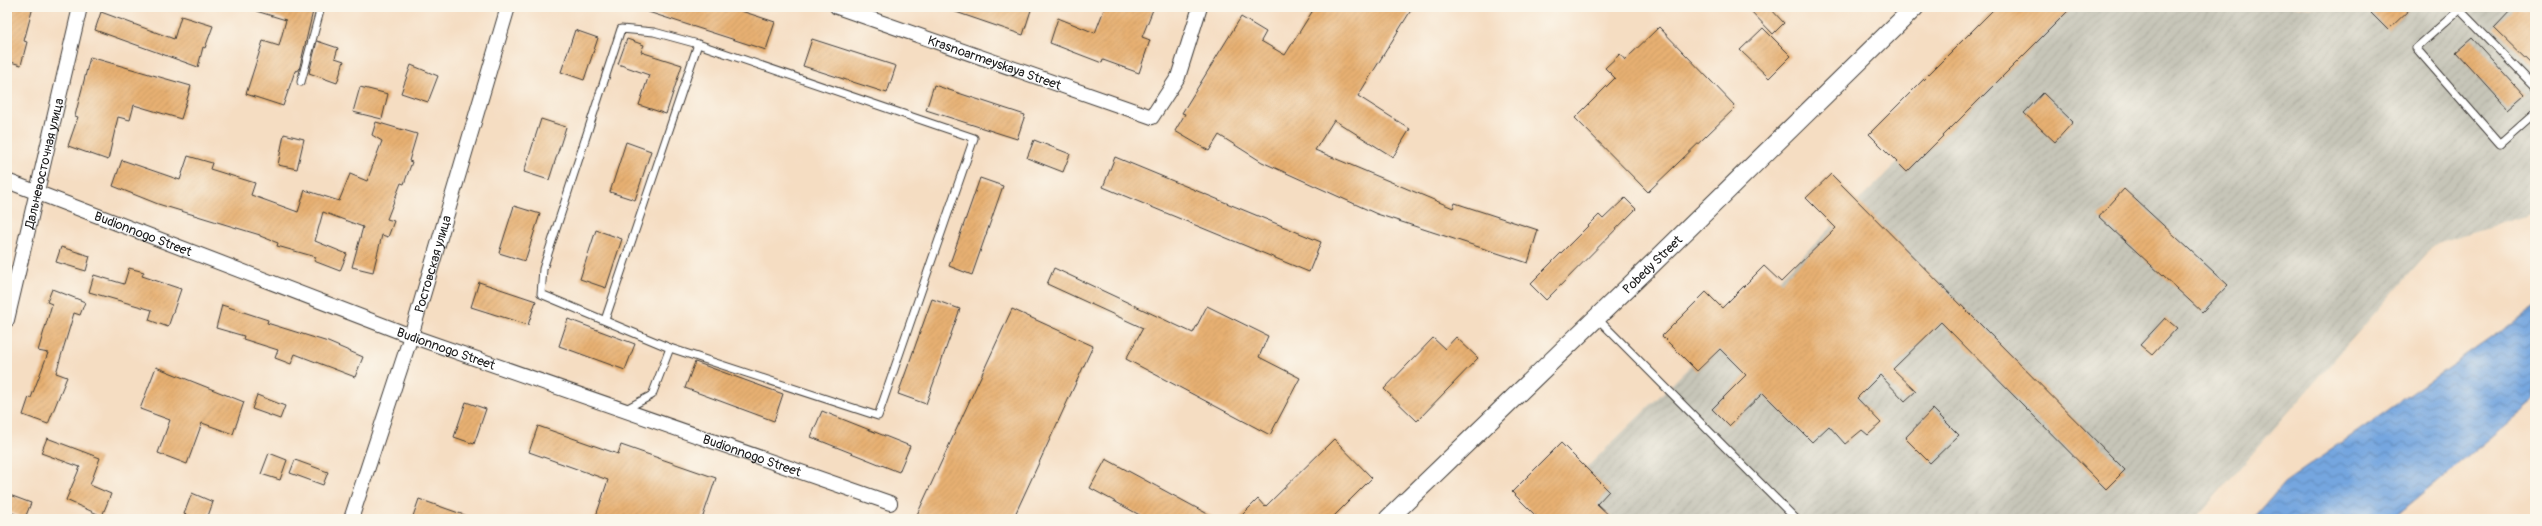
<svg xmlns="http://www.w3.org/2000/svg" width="2542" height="526" font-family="Pangolin,sans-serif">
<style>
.industrial{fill:url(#industrial-furrows)}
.water{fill:url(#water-waves);stroke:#48617e}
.building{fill:url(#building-hatch)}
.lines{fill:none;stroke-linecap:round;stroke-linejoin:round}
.service-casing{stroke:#3d3935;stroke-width:9}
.minor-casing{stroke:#3d3935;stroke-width:16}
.tertiary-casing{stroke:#3d3935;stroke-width:20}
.service{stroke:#fff;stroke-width:7}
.minor{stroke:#fff;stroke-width:14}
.tertiary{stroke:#fff;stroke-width:18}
.labels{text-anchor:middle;stroke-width:4;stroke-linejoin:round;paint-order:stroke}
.street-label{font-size:13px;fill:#1c1c1c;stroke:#fbf7ec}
</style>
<defs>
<pattern id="industrial-furrows" width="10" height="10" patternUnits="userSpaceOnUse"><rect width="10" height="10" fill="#c6c5b8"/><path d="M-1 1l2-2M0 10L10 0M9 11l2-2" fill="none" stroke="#aaa99e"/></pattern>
<pattern id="water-waves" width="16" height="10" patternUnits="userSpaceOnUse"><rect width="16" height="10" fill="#75a6df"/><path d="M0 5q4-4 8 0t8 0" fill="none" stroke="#5f86b4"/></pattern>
<pattern id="building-hatch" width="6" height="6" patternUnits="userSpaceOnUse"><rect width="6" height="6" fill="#e7b072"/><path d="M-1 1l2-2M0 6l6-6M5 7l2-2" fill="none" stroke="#c69762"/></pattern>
</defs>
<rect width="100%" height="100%" fill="#fbf7ec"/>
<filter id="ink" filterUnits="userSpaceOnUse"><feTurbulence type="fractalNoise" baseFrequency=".025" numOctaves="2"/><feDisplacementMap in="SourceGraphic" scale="8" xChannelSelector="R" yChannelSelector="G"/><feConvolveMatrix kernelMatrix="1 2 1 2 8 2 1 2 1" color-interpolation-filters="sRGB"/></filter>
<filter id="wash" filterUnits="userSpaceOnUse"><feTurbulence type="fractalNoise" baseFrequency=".012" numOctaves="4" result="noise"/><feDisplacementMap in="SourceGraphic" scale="16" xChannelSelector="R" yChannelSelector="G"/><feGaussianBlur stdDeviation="0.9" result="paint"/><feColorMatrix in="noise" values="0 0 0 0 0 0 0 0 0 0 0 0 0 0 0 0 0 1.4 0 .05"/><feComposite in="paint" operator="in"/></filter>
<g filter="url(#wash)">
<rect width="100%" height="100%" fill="#f5ddc2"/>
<path class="industrial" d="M2057 7H2535V213L2436 243 2195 519H1534Z"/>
<path class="water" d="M2535 307V401L2392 519H2253L2284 483Z"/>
<g id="blocks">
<g class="building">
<path d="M7 7H33L24 41 27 42 21 65 7 61Z"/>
<path d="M257 7H314L299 70 295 71 283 106 246 94 263 41 279 46 286 20 256 11Z"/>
<path d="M642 7H729L775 22 766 50 642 10Z"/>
<path d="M950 7H1032L1023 35 950 10Z"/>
<path d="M1105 7H1154L1142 37 1150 40 1139 73 1103 60 1102 63 1050 43 1058 18 1095 33Z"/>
<path d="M1315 7H1413L1358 96 1410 129 1393 157 1334 120 1315 150 1453 208 1455 203 1538 230 1528 263 1377 214 1262 162 1219 135 1209 151 1175 131 1185 114 1182 113 1241 17 1266 32 1261 41 1285 55Z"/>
<path d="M1747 7H1769L1784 23 1773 34Z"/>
<path d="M1996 7H2072L1907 172 1869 134Z"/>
<path d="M2365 7H2412L2388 30Z"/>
<path d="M2514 7H2528L2535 14V68L2494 28Z"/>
<path d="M101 12 174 39 181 16 213 26 205 48 203 47 198 67 95 30Z"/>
<path d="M1659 27 1736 107 1648 192 1575 118 1615 78 1605 68 1620 54 1625 60Z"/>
<path d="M1763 28 1791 56 1769 78 1740 50Z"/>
<path d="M575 30 598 38 584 80 561 72Z"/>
<path d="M2472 38 2524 95 2508 109 2456 52Z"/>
<path d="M627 39 644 45 641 52 682 65 666 114 639 105 649 75 618 64Z"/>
<path d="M812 39 896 66 887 93 803 66Z"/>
<path d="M317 41 338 48 335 58 344 61 337 83 309 73Z"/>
<path d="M90 57 191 86 181 119 134 105 130 120 118 117 108 160 68 146 78 117 75 116Z"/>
<path d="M411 65 438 76 428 102 401 93Z"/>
<path d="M934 85 1025 115 1017 139 926 110Z"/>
<path d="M360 87 388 94 382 119 353 112Z"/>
<path d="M2043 93 2073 122 2055 142 2024 113Z"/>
<path d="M541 119 566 127 549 180 524 172Z"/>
<path d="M376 122 417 134 409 161 412 162 404 184 401 183 387 219 394 221 388 237 382 235 373 272 352 267 363 227 323 212 315 241 347 254 340 271 314 261 316 257 277 246 278 243 260 236V235L158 204 113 186 122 160 180 180 188 156 212 163 210 169 255 183 251 195 298 212 305 190 339 201 350 174 367 181 382 141 372 135Z"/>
<path d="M284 134 304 139 297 169 278 165Z"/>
<path d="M1034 140 1070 154 1063 172 1027 158Z"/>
<path d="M626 142 651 151 635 200 610 192Z"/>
<path d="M1115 157 1321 242 1309 272 1103 187Z"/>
<path d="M1831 174 2125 470 2106 489 1941 322 1893 369 1916 391 1905 401 1880 375 1857 398 1881 423 1868 435 1862 430 1845 444 1829 426 1812 442 1763 393 1729 426 1712 409 1746 375 1720 349 1697 371 1662 336 1706 292 1722 308 1764 266 1781 282 1836 228 1806 198Z"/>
<path d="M980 178 1003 186 972 275 949 266Z"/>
<path d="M2124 189 2228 285 2202 312 2099 217Z"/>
<path d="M1625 198 1636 209 1546 300 1530 284 1599 215 1603 219Z"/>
<path d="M514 206 540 214 525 261 499 253Z"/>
<path d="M596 230 622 239 606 288 580 279Z"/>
<path d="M61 247 90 256 86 271 56 262Z"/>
<path d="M129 268 144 272 142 276 181 289 168 327 149 320 152 310 89 292 94 275 124 284Z"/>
<path d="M1054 268 1193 333 1207 306 1268 336 1259 357 1300 378 1270 435 1126 359 1143 328 1047 284Z"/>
<path d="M479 282 536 301 528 325 471 307Z"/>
<path d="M52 289 85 302 80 315 74 313 56 373 67 377 48 424 23 415 29 397 31 398 48 353 38 351 52 304 47 302Z"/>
<path d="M932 299 960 309 926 404 898 394Z"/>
<path d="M222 305 268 320 267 323 328 342 363 357 355 377 295 354 291 364 275 358 278 350 243 339 244 336 216 328Z"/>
<path d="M1012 309 1093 346 1013 519H915Z"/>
<path d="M2165 318 2177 328 2152 355 2140 345Z"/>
<path d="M568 319 635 344 625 370 559 346Z"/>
<path d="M1456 337 1478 358 1417 421 1384 389 1433 338 1445 349Z"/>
<path d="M695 362 783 394 774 421 685 388Z"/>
<path d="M156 367 244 402 233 434 202 423 187 464 158 453 170 420 140 409Z"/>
<path d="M257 395 285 406 280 419 252 409Z"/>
<path d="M466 402 486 409 474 444 454 437Z"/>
<path d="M1933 409 1959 435 1930 463 1905 438Z"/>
<path d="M822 411 910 446 899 472 811 437Z"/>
<path d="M538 426 618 454 621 445 716 478 702 519H595L608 480 529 452Z"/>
<path d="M47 438 100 458 90 485 111 494 102 516 66 500 80 467 41 453Z"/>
<path d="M1334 439 1372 478 1331 519H1238L1258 499 1265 507Z"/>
<path d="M1561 443 1609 491 1597 504 1613 519H1539L1512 492Z"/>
<path d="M269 453 287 460 280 480 261 474Z"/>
<path d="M1106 459 1217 519H1147L1090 488Z"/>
<path d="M295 460 328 472 323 485 290 473Z"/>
<path d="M192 493 213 502 207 519H197L184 514Z"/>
<path d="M7 494 31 503 25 518 7 511Z"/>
<path d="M419 499 470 517 469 519H412Z"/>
</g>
</g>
</g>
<g filter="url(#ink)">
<use href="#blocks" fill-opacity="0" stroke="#3d3935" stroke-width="1"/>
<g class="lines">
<defs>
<g id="service">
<path d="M2457 7 2535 87"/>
<path d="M2460 9 2416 48 2500 144 2535 113"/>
<path d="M621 29 654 32 698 44 974 138 878 416 670 348 541 294 543 269Z"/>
<path d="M301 82 321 7"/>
<path d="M1597 318 1796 519"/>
<path d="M605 320 698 44"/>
<path d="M624 410 652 395 670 348"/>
</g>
<g id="minor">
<path id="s1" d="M837 7 1152 117 1178 77 1200 7"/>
<path id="s2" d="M7 181 411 336 890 503"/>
<path id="s3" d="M7 320 80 7"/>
<path id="s4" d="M351 519 411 336 508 7"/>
</g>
<g id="tertiary">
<path id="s5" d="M1388 519 1646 270 1915 7"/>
</g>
</defs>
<use href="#service" class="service-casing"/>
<use href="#minor" class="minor-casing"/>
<use href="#tertiary" class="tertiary-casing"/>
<use href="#service" class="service"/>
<use href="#minor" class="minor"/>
<use href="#tertiary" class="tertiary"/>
</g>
</g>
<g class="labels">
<g class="street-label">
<text dy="5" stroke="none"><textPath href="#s1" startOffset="167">Krasnoarmeyskaya Street</textPath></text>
<text dy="5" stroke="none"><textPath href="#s3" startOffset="161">Дальневосточная улица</textPath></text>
<text dy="5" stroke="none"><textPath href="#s2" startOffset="146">Budionnogo Street</textPath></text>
<text dy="5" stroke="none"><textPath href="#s4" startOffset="268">Ростовская улица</textPath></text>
<text dy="5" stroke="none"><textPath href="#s5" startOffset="367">Pobedy Street</textPath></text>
<text dy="5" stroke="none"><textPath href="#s2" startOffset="470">Budionnogo Street</textPath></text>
<text dy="5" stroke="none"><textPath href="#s2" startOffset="794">Budionnogo Street</textPath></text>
</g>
</g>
<rect width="2542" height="526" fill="none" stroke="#fbf7ec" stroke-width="24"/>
</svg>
